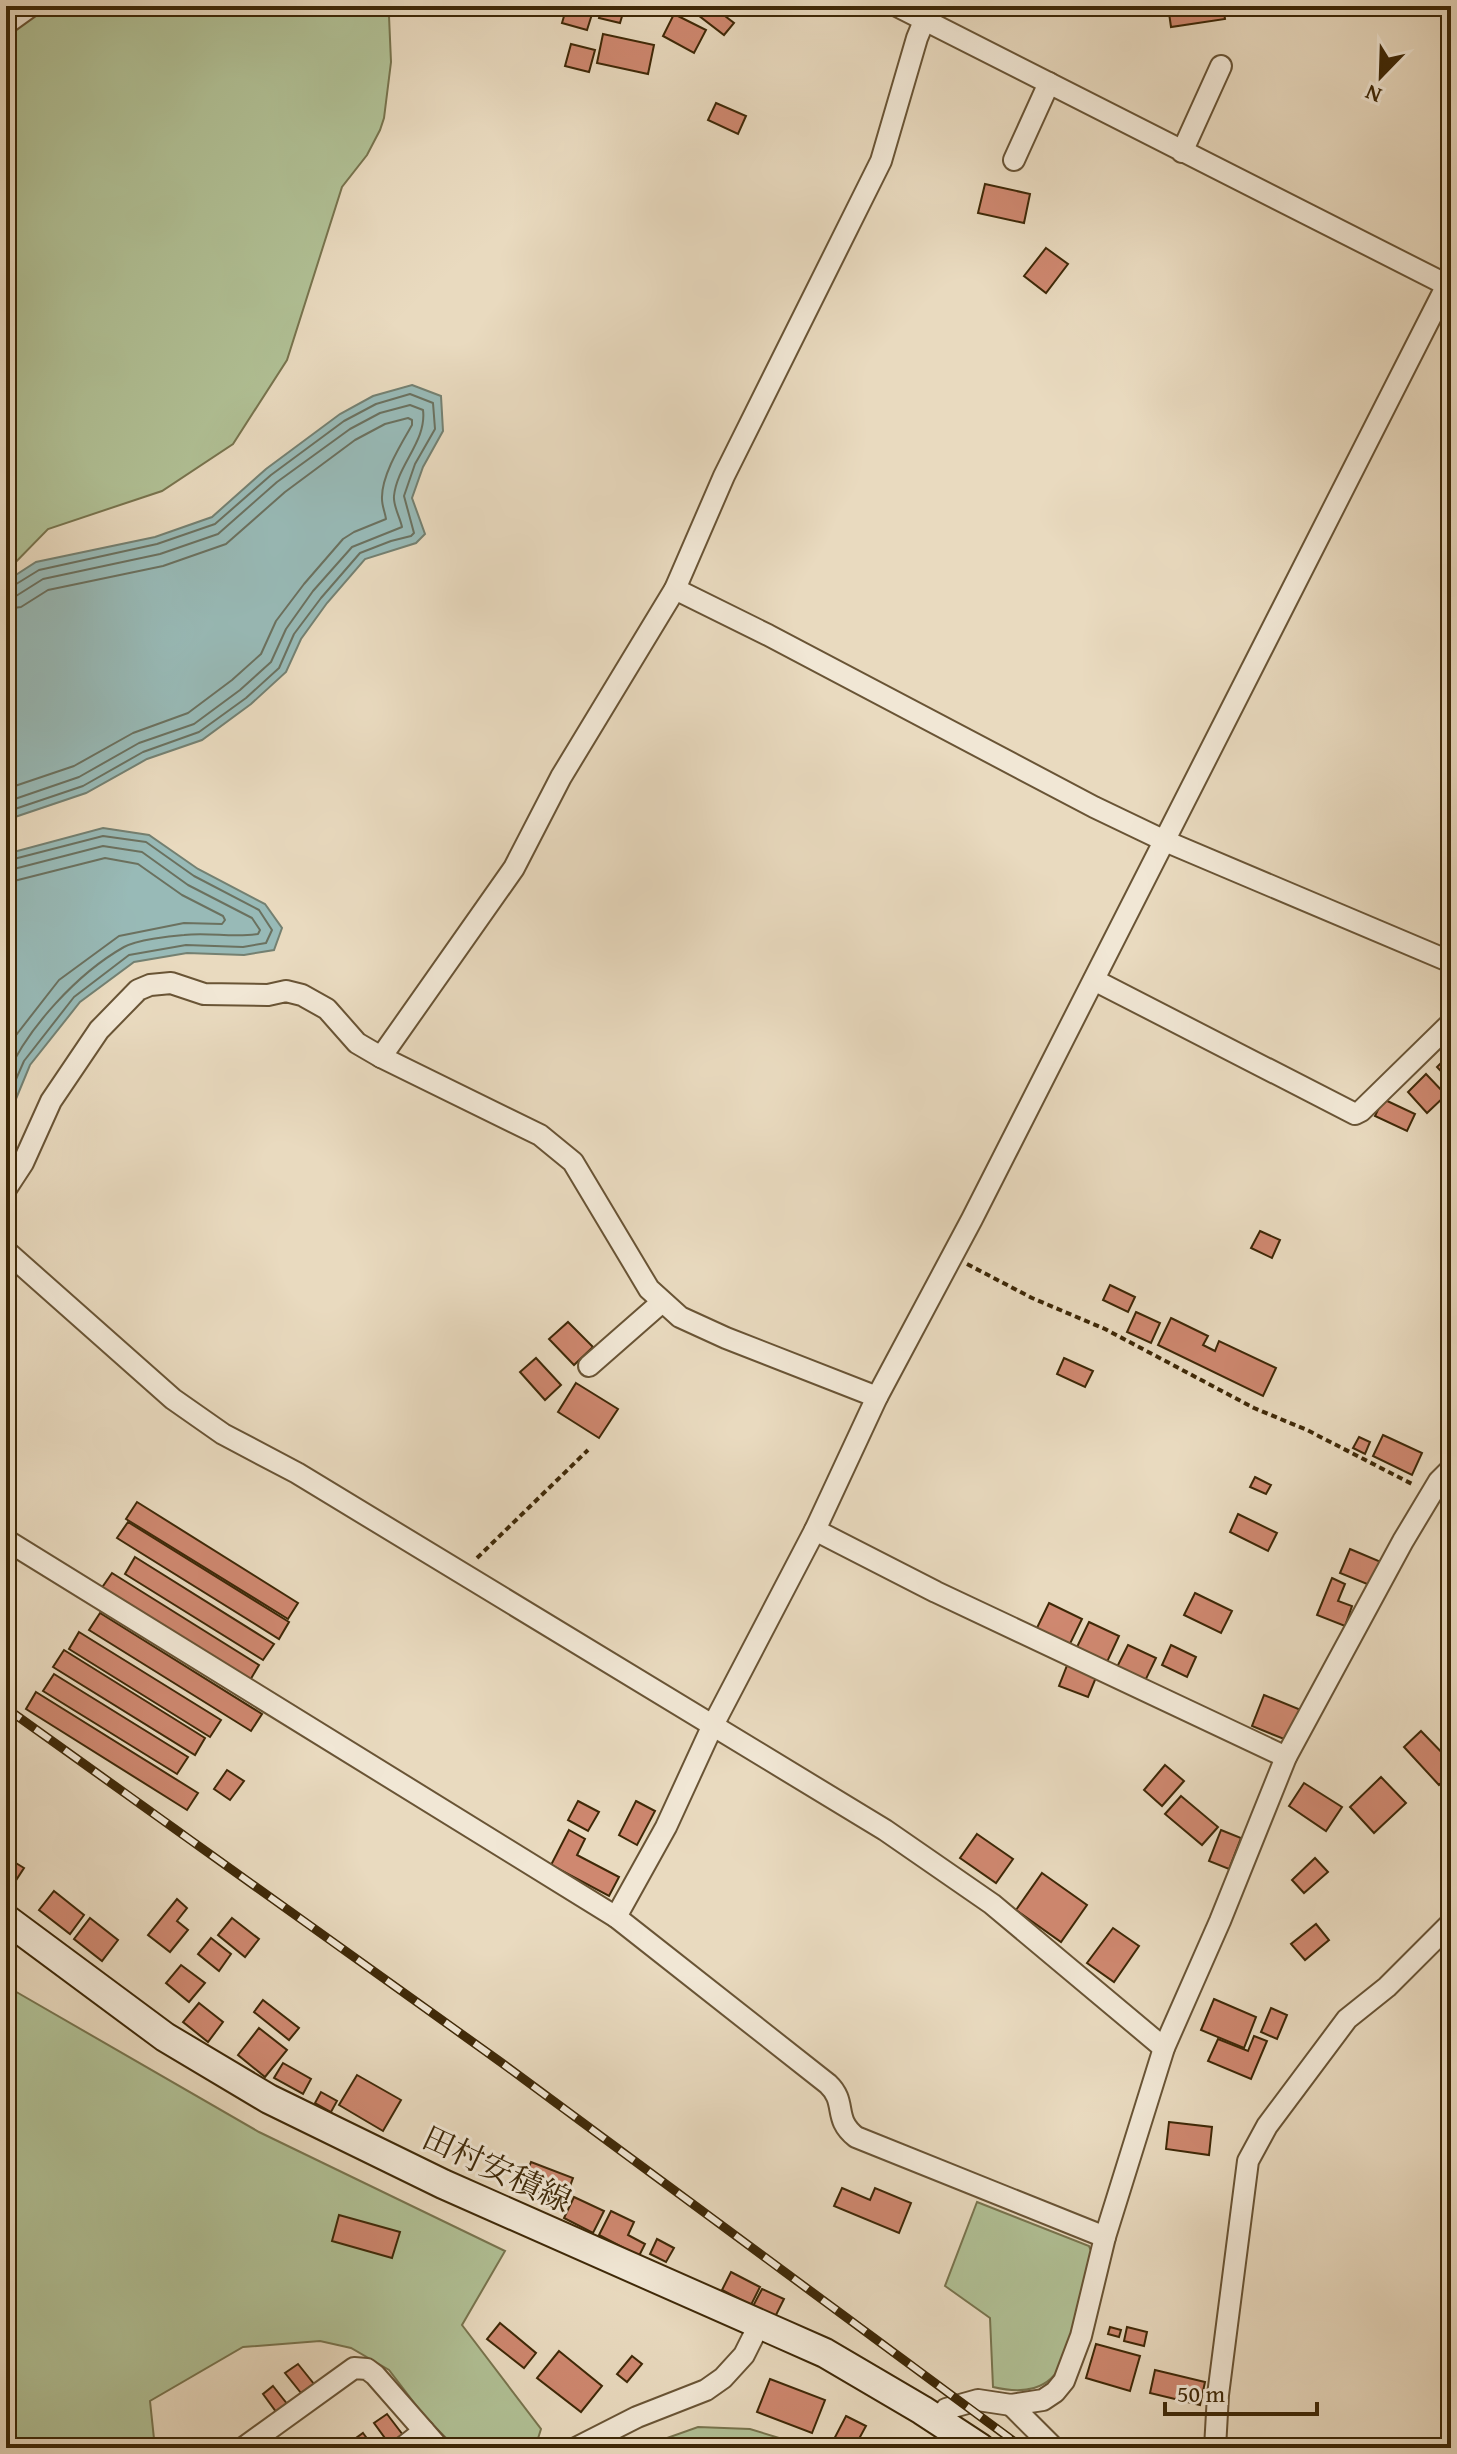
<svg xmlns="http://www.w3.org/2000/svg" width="1457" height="2454" font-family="'Gentium Book Plus','Noto Serif JP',serif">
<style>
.green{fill:#b1c196;stroke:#78744e;stroke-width:2}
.water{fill:#98bab7;stroke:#748071;stroke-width:2}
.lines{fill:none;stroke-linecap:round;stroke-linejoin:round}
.shore{stroke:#6b715f;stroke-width:2}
.building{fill:#cf8870;stroke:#3e2807;stroke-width:2}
.minor-casing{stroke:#695435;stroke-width:24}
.secondary-casing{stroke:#3e2807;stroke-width:32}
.path{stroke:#3e2807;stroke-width:4;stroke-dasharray:6 4;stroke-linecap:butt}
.minor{stroke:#f1e7d5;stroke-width:20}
.secondary{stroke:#f1e7d5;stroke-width:28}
.rail-casing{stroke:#3e2807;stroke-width:9}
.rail{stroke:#f1e7d5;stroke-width:6;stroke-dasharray:18;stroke-linecap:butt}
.labels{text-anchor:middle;stroke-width:6;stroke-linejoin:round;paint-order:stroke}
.street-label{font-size:32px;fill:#3e2807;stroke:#f1e7d5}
</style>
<rect width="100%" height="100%" fill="#e9dabf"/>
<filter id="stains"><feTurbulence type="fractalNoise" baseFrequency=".0025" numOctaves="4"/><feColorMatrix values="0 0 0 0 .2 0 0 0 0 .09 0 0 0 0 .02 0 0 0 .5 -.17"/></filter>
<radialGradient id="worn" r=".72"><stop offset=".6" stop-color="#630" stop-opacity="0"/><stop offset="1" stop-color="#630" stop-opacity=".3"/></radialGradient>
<g class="green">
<path d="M6 6H382L389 16 391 62 384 118 380 130 367 155 342 187 287 360 233 444 162 491 48 529 6 572Z"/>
<path d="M6 1986 259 2132 505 2251 462 2325 541 2429 535 2448H456L425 2417 389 2370 351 2348 320 2341 243 2347 150 2401 155 2448H6Z"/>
<path d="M977 2202 1089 2246 1093 2255 1063 2362C1049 2391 1023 2394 993 2387L990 2318 945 2286Z"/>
<path d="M698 2427 750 2429 812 2448H639Z"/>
</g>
<g class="water">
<path d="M412 385 441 396 443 431 423 467 412 498 425 534 416 543 365 559 327 603 301 639 286 672 251 704 202 740 147 759 86 793 6 820 8 580 36 562 155 537 212 517 266 469 340 414 373 396Z"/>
<path d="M103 828 149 835 198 869 265 904 282 928 274 950 244 955 187 953 134 962 80 1002 30 1065 6 1123V854Z"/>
</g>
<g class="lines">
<g class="shore">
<path d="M6 587 13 586 39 570 157 544 215 524 271 475 344 421 376 404 410 394 433 403 435 429 415 464 404 496 414 533 411 536 391 541 360 553 321 598 294 634 279 668 246 698 199 732 143 752 83 786 6 812"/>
<path d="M6 597 16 596 43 579 160 554 218 534 277 482 350 429 380 413 410 405 423 410C427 441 397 465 394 496 393 506 400 517 402 527L352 547 313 591 286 629 271 662 240 690 194 724 139 743 79 777 6 802"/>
<path d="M6 609 21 607 48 590 163 566 226 544 285 492 355 440 385 424 408 418 412 420V425C401 444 381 476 382 499 382 506 385 512 386 519L354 532 343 539 304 584 276 621 261 654 232 680 188 713 133 733 74 766 6 789"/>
<path d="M6 861 103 836 146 842 194 876 259 910 272 930 266 943 243 947 186 945 129 955 74 997 24 1061 6 1102"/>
<path d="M6 871 103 846 142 852 188 885 252 918 260 930 258 934C233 938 209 932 184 935 169 936 137 940 124 947 78 973 27 1028 6 1077"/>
<path d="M6 883 105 858 138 864 182 895 223 916 225 920 222 924 184 923 119 936 59 980 6 1048"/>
</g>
</g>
<g class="building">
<path d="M567 6H576L593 11 587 30 562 23Z"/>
<path d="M610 6H646L645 14Z"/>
<path d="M706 6H712L734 23 724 35 698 15Z"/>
<path d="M1168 6H1223L1225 19 1171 27Z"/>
<path d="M602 8 623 13 620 23 599 18Z"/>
<path d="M674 14 706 30 694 53 663 36Z"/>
<path d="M603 34 654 45 648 74 597 63Z"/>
<path d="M571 44 595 50 589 72 565 66Z"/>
<path d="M716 103 746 116 738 134 708 120Z"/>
<path d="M985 184 1030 194 1024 223 978 213Z"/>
<path d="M1046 248 1068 264 1046 293 1024 276Z"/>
<path d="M1451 1053V1082L1437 1067Z"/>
<path d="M1426 1074 1446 1095 1427 1113 1408 1092Z"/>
<path d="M1383 1099 1415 1114 1407 1131 1375 1116Z"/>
<path d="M1260 1231 1280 1240 1272 1258 1251 1248Z"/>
<path d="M1110 1285 1135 1297 1128 1312 1103 1300Z"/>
<path d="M1136 1312 1160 1323 1151 1343 1127 1332Z"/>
<path d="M1171 1318 1208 1336 1203 1345 1215 1351 1219 1341 1276 1368 1263 1396 1158 1345Z"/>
<path d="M568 1322 593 1347 574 1365 549 1339Z"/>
<path d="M536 1358 561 1385 545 1400 520 1372Z"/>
<path d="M1064 1358 1093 1371 1085 1387 1057 1374Z"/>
<path d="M576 1383 618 1409 599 1438 558 1412Z"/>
<path d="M1383 1435 1422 1453 1412 1475 1373 1456Z"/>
<path d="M1359 1437 1370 1442 1365 1454 1353 1448Z"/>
<path d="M1255 1477 1271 1485 1266 1494 1250 1487Z"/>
<path d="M137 1502 298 1603 288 1619 126 1519Z"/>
<path d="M1238 1514 1277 1533 1268 1551 1230 1532Z"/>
<path d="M128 1522 289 1622 279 1639 117 1538Z"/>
<path d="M1350 1549 1381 1562 1372 1586 1340 1573Z"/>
<path d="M135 1557 274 1644 263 1660 125 1574Z"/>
<path d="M112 1573 259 1665 249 1682 101 1589Z"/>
<path d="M1332 1578 1345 1584 1338 1601 1352 1606 1345 1626 1317 1615Z"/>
<path d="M1195 1593 1232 1611 1221 1633 1184 1615Z"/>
<path d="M1049 1603 1082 1619 1067 1650 1034 1634Z"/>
<path d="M100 1613 262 1714 251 1731 89 1630Z"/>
<path d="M1089 1622 1119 1636 1107 1662 1077 1647Z"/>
<path d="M79 1632 221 1720 210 1737 69 1649Z"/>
<path d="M1128 1645 1156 1658 1144 1683 1116 1669Z"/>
<path d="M1171 1645 1196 1657 1187 1677 1162 1665Z"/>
<path d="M64 1650 205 1738 195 1755 53 1667Z"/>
<path d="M1068 1663 1097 1675 1088 1697 1059 1686Z"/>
<path d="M54 1674 188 1757 177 1774 43 1691Z"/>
<path d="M36 1692 198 1793 187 1810 26 1709Z"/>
<path d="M1264 1695 1301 1710 1289 1741 1252 1726Z"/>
<path d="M1421 1731 1451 1762V1774L1439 1785 1404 1747Z"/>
<path d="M1165 1765 1184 1781 1162 1806 1144 1790Z"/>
<path d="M227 1770 244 1781 230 1800 214 1789Z"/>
<path d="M1381 1777 1406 1803 1374 1833 1350 1807Z"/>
<path d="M1304 1783 1342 1807 1326 1831 1289 1806Z"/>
<path d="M1181 1796 1218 1827 1202 1845 1165 1814Z"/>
<path d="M578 1801 599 1812 588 1831 568 1820Z"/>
<path d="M636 1801 655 1811 637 1845 619 1835Z"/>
<path d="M569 1830 585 1839 577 1855 619 1877 609 1896 551 1865Z"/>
<path d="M1221 1830 1241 1838 1229 1869 1209 1861Z"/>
<path d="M977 1834 1013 1859 996 1883 960 1858Z"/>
<path d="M6 1857 24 1868 9 1891 6 1889Z"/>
<path d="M1315 1858 1328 1872 1304 1893 1292 1880Z"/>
<path d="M1042 1873 1087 1905 1061 1942 1016 1910Z"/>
<path d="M54 1891 84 1915 70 1934 39 1910Z"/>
<path d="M177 1899 187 1908 177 1921 188 1930 170 1952 148 1935Z"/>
<path d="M90 1918 118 1940 102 1961 74 1939Z"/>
<path d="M232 1918 259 1939 245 1957 218 1935Z"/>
<path d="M1316 1924 1329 1940 1305 1960 1291 1944Z"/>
<path d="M1113 1928 1139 1946 1114 1982 1087 1963Z"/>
<path d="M211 1938 231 1954 219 1971 198 1954Z"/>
<path d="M181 1965 205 1983 189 2002 166 1983Z"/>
<path d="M1214 1999 1256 2017 1244 2048 1201 2030Z"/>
<path d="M263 2000 299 2028 289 2040 254 2012Z"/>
<path d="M199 2003 223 2022 208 2042 183 2022Z"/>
<path d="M1271 2008 1287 2015 1277 2039 1261 2032Z"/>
<path d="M259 2028 287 2050 265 2077 238 2055Z"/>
<path d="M1254 2036 1267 2041 1251 2079 1208 2061 1218 2039 1248 2051Z"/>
<path d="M283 2063 311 2079 303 2094 274 2078Z"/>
<path d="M357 2075 401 2100 383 2131 339 2105Z"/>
<path d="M321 2092 337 2101 331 2112 315 2103Z"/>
<path d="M1169 2122 1212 2127 1209 2155 1166 2149Z"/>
<path d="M531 2162 573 2178 564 2202 522 2186Z"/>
<path d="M842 2188 870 2200 875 2188 911 2203 899 2233 834 2206Z"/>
<path d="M574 2197 604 2211 593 2233 564 2218Z"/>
<path d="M611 2211 634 2222 628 2235 645 2244 639 2256 599 2235Z"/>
<path d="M339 2215 400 2232 392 2258 332 2241Z"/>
<path d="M657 2239 674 2248 666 2262 650 2254Z"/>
<path d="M731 2272 760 2287 751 2305 722 2290Z"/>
<path d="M762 2289 784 2299 774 2319 752 2308Z"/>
<path d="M6 2305H11L6 2344Z"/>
<path d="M500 2323 536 2353 524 2368 487 2339Z"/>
<path d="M1110 2327 1121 2330 1119 2337 1108 2334Z"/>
<path d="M1127 2327 1147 2332 1144 2346 1124 2341Z"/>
<path d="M1096 2344 1140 2356 1130 2391 1086 2378Z"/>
<path d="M559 2351 602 2386 581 2412 537 2378Z"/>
<path d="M632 2356 642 2364 627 2382 617 2374Z"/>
<path d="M298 2364 314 2384 301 2393 285 2373Z"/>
<path d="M1155 2370 1205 2382 1200 2405 1150 2393Z"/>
<path d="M770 2379 825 2400 812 2433 757 2412Z"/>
<path d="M273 2386 288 2405 277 2413 263 2394Z"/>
<path d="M387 2414 403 2435 390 2445 374 2423Z"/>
<path d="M846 2416 866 2426 854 2448H845L833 2441Z"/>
<path d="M363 2433 374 2448H352L349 2443Z"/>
</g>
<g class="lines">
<defs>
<g id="minor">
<path d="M897 6 1451 287"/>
<path d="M6 24 31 6"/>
<path d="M1182 152 1221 66"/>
<path d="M1014 160 1049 83"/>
<path d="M675 589 768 635 1094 807 1165 841 1451 962"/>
<path d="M1094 980 1355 1114 1361 1111 1451 1023"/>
<path d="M381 1057 514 868 561 777 675 589 724 476 881 161 917 38 924 21"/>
<path d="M6 1189 23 1163 51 1101 99 1030 138 990 150 985 171 983 204 994 268 995 286 991 302 995 327 1009 357 1043 381 1057 540 1135 573 1162 649 1289 680 1317 726 1338 877 1397"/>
<path d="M6 1251 173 1399 223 1434 297 1473 885 1830 992 1904 1164 2048"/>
<path d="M589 1366 662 1302"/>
<path d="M815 1530 936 1592 1286 1757"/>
<path d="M6 1540 616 1917"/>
<path d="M1105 2237 856 2137C832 2118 848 2103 828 2084L616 1917 666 1827 712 1727 815 1530 877 1397 972 1219 1451 277"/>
<path d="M1011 2405 1054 2448"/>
<path d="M938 2421 946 2409 978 2400 1011 2405 1043 2400 1055 2392 1064 2381 1081 2336 1105 2237 1164 2048 1220 1921 1286 1757 1403 1541 1439 1481 1451 1469"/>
<path d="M243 2448 354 2368 367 2369 375 2375 439 2448"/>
<path d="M402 2448 424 2431"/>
<path d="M576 2448 637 2417 706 2390 723 2378 744 2355 759 2325"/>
<path d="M1215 2448 1218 2395 1248 2161 1267 2126 1347 2019 1387 1987 1451 1923"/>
</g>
<path id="secondary" d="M6 1919 165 2037 269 2099 443 2184 825 2353 922 2410 980 2448"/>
</defs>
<use href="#minor" class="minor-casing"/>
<use href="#secondary" class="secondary-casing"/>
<g class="path">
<path d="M967 1264 1032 1298 1105 1329 1254 1408 1307 1430 1414 1485"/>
<path d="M477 1558 588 1450"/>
</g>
<use href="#minor" class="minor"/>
<use href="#secondary" class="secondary"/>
<defs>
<path id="rail" d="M6 1708 502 2063 1023 2448"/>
</defs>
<use href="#rail" class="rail-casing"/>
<use href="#rail" class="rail"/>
</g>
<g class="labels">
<g class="street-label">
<text transform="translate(497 2169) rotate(25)" y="11">田村安積線</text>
</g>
</g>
<rect width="1457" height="2454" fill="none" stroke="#e9dabf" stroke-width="32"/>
<rect x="8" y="8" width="1441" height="2438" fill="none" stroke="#3e2807" stroke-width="4"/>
<rect x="16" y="16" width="1425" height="2422" fill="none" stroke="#3e2807" stroke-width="2"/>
<g transform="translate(1381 76) rotate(203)" stroke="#f1e7d5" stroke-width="6" paint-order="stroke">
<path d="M0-6L14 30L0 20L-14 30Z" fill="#3e2807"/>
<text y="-12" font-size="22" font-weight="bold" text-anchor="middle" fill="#3e2807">N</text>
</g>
<path d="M1165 2402v12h152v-12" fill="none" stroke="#3e2807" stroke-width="4"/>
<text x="1177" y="2402" font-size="24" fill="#3e2807" stroke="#f1e7d5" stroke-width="6" paint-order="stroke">50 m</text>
<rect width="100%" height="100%" filter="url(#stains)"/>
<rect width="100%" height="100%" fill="url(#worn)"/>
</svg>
